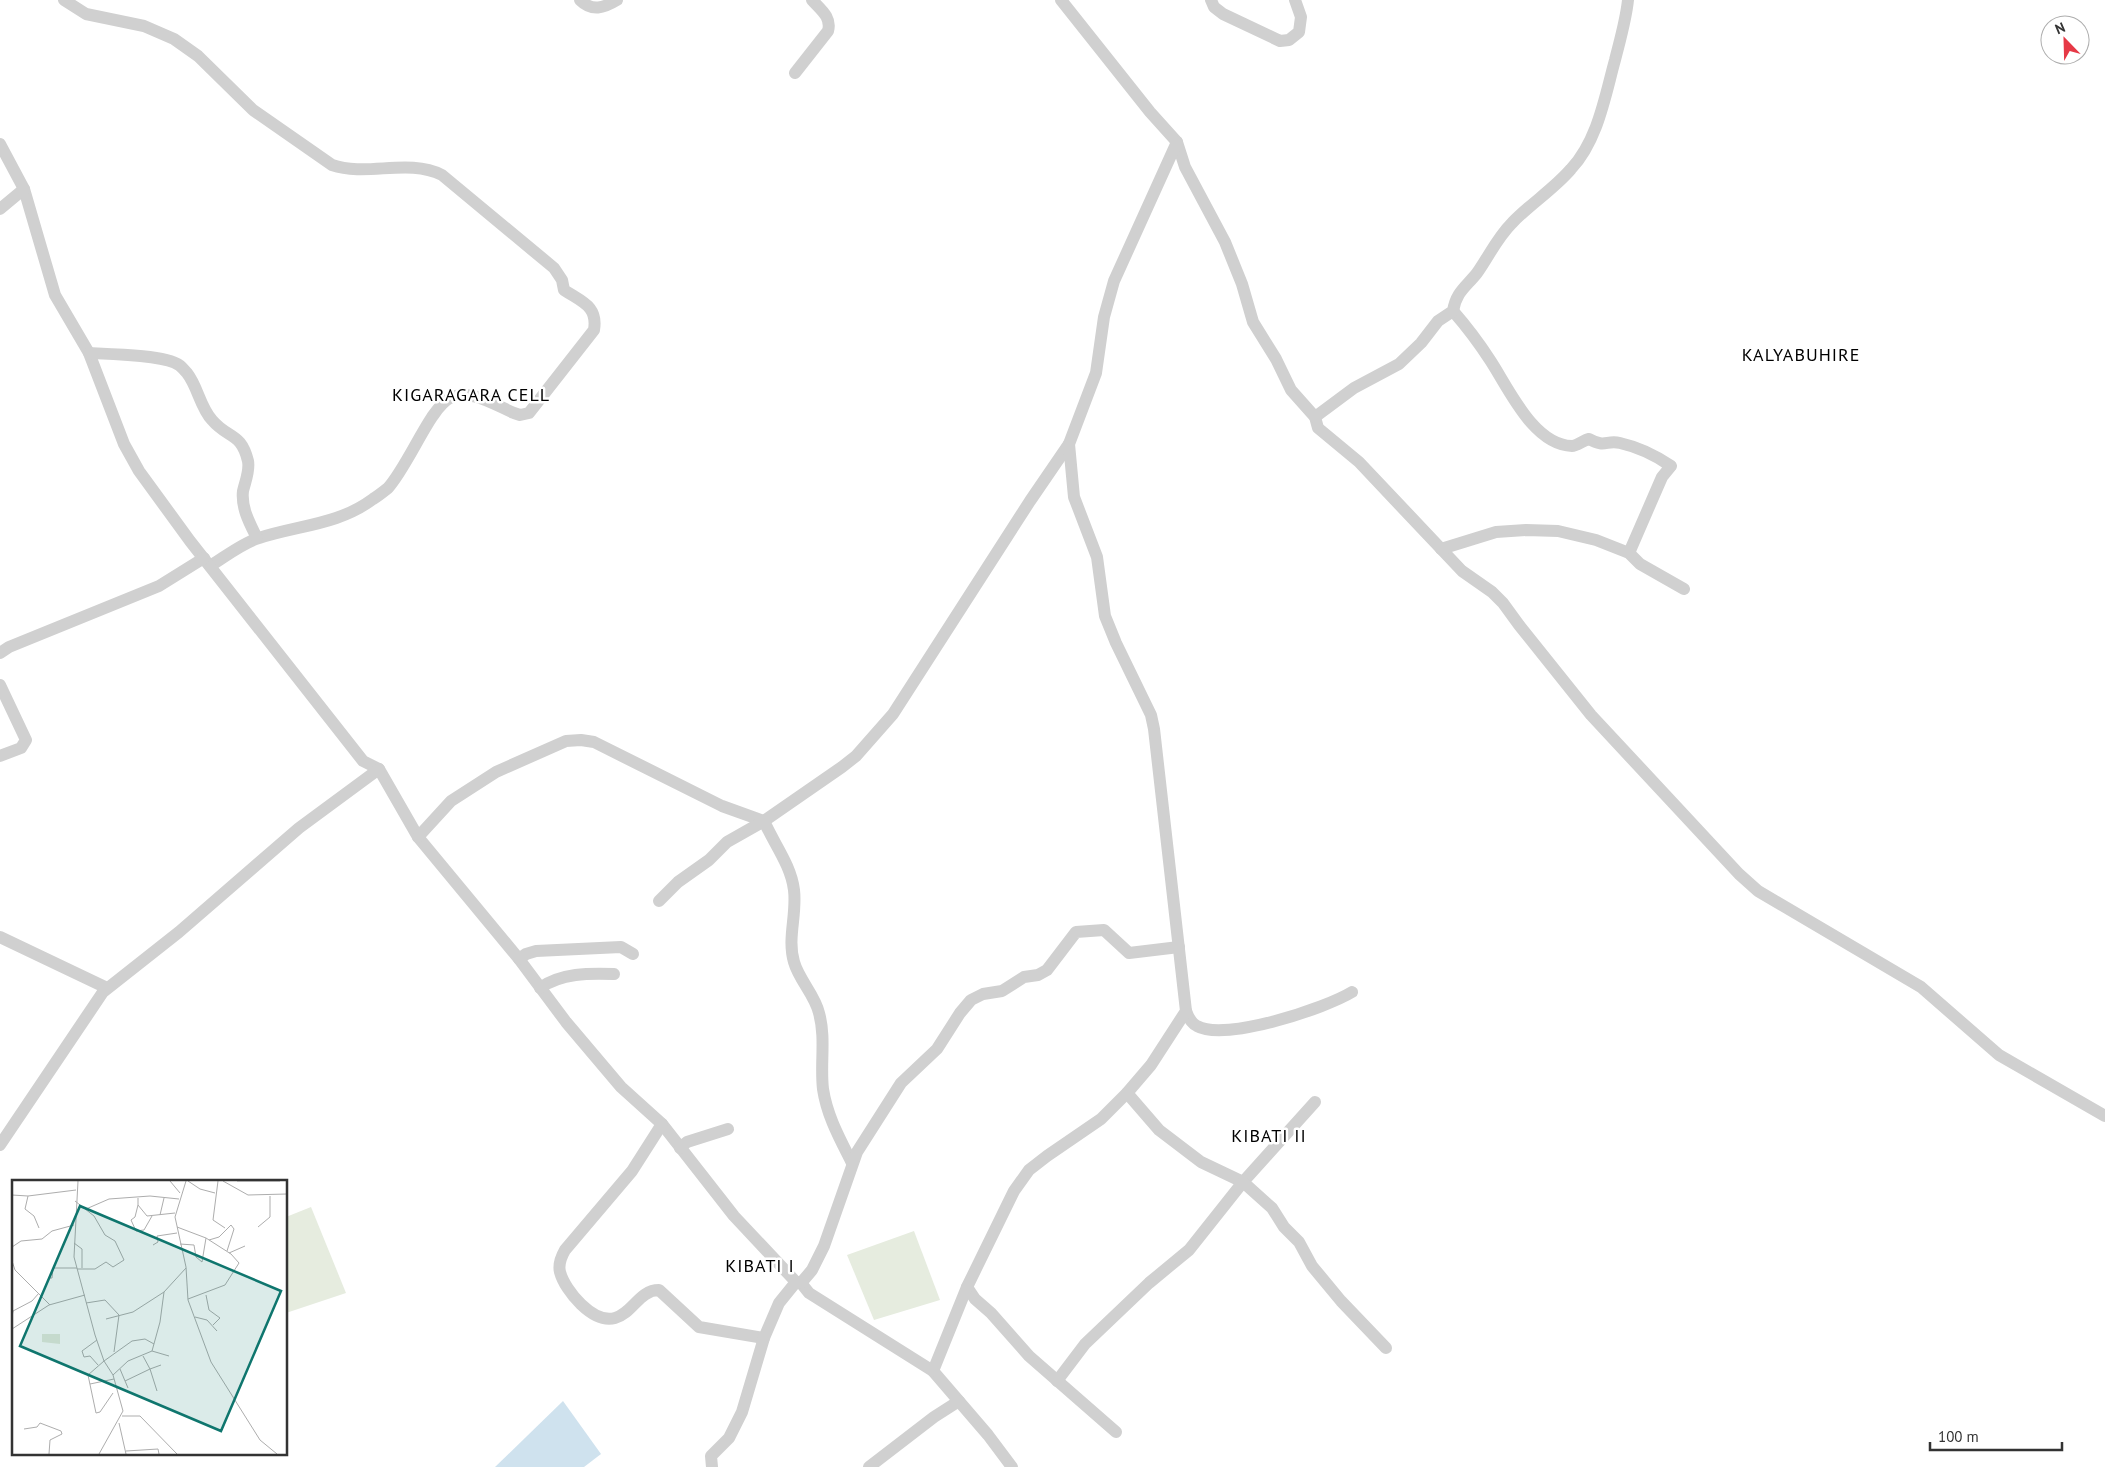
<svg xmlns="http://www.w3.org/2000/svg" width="2105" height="1467" font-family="'PT Sans',sans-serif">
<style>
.green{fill:#e6ecdf}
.water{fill:#cfe2ee}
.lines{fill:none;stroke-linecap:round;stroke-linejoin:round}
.minor{stroke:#d0d0d0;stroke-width:12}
.labels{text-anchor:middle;stroke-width:5;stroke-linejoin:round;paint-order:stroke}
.quarter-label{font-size:18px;letter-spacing:1px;fill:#000;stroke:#fff}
.inset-road{fill:none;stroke:#adadad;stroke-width:1}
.view{fill:#0f766e;fill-opacity:0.15;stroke:#0f766e;stroke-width:2.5}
.inset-edge{fill:none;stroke:#333;stroke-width:2.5}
</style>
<rect width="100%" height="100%" fill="#fff"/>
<g class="green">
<path d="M311 1207 346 1293 286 1313V1217Z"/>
<path d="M914 1231 940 1300 874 1320 847 1255Z"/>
</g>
<path class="water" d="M563 1401 601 1454 584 1467H495Z"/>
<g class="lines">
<g class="minor">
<path d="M64 0 86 14 144 26 174 39 198 56 253 110 332 165C367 177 408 158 442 175L554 268 562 280 564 290C582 302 598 306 594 330L529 413 520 415 514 413C495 405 470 388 450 398 442 402 437 410 432 417 418 438 403 471 388 488 383 492 378 496 373 499 338 525 299 525 259 538 242 543 225 557 210 566"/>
<path d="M580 0C592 12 604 8 617 0"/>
<path d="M1061 0 1150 112 1177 142 1185 167 1225 242 1242 284 1253 322 1276 359 1291 390 1315 417 1318 428 1359 462 1462 571 1492 592 1503 603 1519 625 1591 715 1739 874 1758 891 1921 987 1999 1055 2105 1116"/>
<path d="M1211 0 1214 7 1223 14 1280 41 1289 40 1299 32 1301 17 1295 0"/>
<path d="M795 73 828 31C832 17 820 9 812 0"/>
<path d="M0 144 24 189 55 295 89 353 124 444 139 471 190 541 363 761 379 769 418 837 519 959 566 1022 621 1087 662 1124 734 1216 796 1282 801 1283 809 1293 933 1371 988 1435 1012 1467"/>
<path d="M0 209 24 189"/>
<path d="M1453 311C1467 327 1479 343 1490 360 1508 387 1533 445 1572 446 1577 446 1584 440 1589 439 1605 448 1606 440 1620 443 1638 447 1655 455 1671 466L1662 477 1629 553"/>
<path d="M89 353C109 354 165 355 179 365 182 367 185 371 187 373 198 387 200 407 212 420 228 439 241 432 248 461 250 471 245 482 243 491 241 508 250 524 257 538"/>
<path d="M1315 417 1354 388 1399 364 1421 343 1438 321 1453 311C1456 292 1466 287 1477 273 1489 256 1497 238 1512 223 1530 204 1554 189 1571 169 1598 140 1605 96 1615 60 1620 40 1626 20 1628 0"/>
<path d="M1441 549 1496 532 1526 530 1558 531 1596 540 1629 553 1640 564 1684 589"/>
<path d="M0 653 9 647 159 586 204 558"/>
<path d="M0 685 26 740 21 748 0 756"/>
<path d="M418 837 451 801 496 772 566 741 581 740 594 742 722 806 764 821C774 844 791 865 794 890 797 915 787 938 794 962 799 980 815 995 819 1013 826 1038 820 1064 823 1089 827 1116 840 1139 852 1163"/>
<path d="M659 901 678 882 709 860 727 842 764 821 842 767 856 756 893 714 1030 501 1069 444"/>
<path d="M0 937 107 988"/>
<path d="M519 959 526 954 536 951 621 947 633 954"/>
<path d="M540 988C561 973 589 973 614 974"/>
<path d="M1186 1011C1188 1017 1191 1023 1197 1026 1225 1042 1326 1008 1352 992"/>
<path d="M1127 1093 1159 1130 1201 1162 1243 1182 1315 1102"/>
<path d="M662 1124 632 1171 565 1250C561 1257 558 1264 560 1272 565 1291 593 1324 615 1318 633 1313 639 1290 659 1290L699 1327 764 1338"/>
<path d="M0 1145 103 992 179 932 299 828 379 769"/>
<path d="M680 1148 687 1142 728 1129"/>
<path d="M801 1283 812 1270 824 1246 857 1152 901 1083 937 1049 960 1013 971 1000 983 994 1002 991 1024 977 1038 975 1047 970 1076 932 1104 930 1129 953 1179 947"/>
<path d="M967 1287 975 1299 991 1313 1029 1356 1116 1432"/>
<path d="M933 1371 967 1287 1014 1191 1029 1170 1047 1156 1101 1119 1127 1093 1151 1065 1186 1011 1154 729 1151 715 1116 643 1105 616 1097 557 1074 497 1069 444 1096 373 1104 317 1114 281 1177 142"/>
<path d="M1057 1381 1085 1344 1149 1283 1189 1250 1243 1182 1272 1208 1284 1227 1299 1242 1312 1266 1341 1301 1386 1348"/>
<path d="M712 1467 711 1456 729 1438 742 1412 764 1338 779 1303 796 1282"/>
<path d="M869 1467 934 1417 959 1401"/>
</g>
</g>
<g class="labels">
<g class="quarter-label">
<text x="1801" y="361">KALYABUHIRE</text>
<text x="471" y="401">KIGARAGARA CELL</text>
<text x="1269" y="1142">KIBATI II</text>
<text x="760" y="1272">KIBATI I</text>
</g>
</g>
<g transform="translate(12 1180)">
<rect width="275" height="275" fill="#fff"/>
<path d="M30 154H48V164L30 162Z" fill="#e6ecdf"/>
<path class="inset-road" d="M66 1 62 77 83 155 92 181 101 195 111 231 87 274M158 1 168 13M174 1 163 37 174 87 176 120 199 182 248 260 265 274M176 1 188 9 203 13M206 1 201 40 213 48M211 1 236 15 275 14M225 1H268M0 15 16 16 64 10M16 16 13 29 22 36 27 48M126 18V25L135 36 163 33M63 21 82 36 93 55 103 61 112 80 101 87 94 82 83 89H65M126 25 123 37 119 40 124 51 132 50 140 36M74 29 97 19 138 16 167 19M148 35 152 18M165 47 194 58 219 74 227 83 213 105 176 119M246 47 258 37V16M197 60 207 57 219 45 222 49 215 71M62 63 70 69V88M168 64 182 65 184 77 190 82 194 58M141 65 146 62 145 56 165 53M0 67 9 61 30 59 40 51 62 45M217 73 233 66M0 81 3 90 38 125M36 98H40L41 88H65M194 115 197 130 208 138 201 145M74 123 93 120 107 135 102 172M0 137 1 131 20 121 27 113M183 137 195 140 205 151M94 139 121 132 152 112M0 149 37 125 73 115M85 160 70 171 72 177 78 176 86 185M140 171 157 176M131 176 138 189 149 185M92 181 76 195 84 233 88 232 101 213M92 181 120 161 133 159 142 164M108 189 116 208M101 195 116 181 140 171 148 142 152 112 174 88M113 201 138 189 145 211M78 204 102 199M110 236H128L165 274M107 243 114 274M12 249 25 247 28 243 49 251 50 254 38 260 37 274M114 271 146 269 147 274"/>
<path class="view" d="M68 26 269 111 209 251 8 166Z"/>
<rect width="275" height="275" class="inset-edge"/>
</g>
<g transform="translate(2065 40) rotate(337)"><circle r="24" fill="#ffffff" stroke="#adadad"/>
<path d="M0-4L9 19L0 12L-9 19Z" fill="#e63946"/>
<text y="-8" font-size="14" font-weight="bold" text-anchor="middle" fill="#333333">N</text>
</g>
<path d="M1930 1442v8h132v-8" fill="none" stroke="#333333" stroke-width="2.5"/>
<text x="1938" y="1442" font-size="15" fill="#333333" stroke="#ffffff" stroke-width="4" paint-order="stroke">100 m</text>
</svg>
